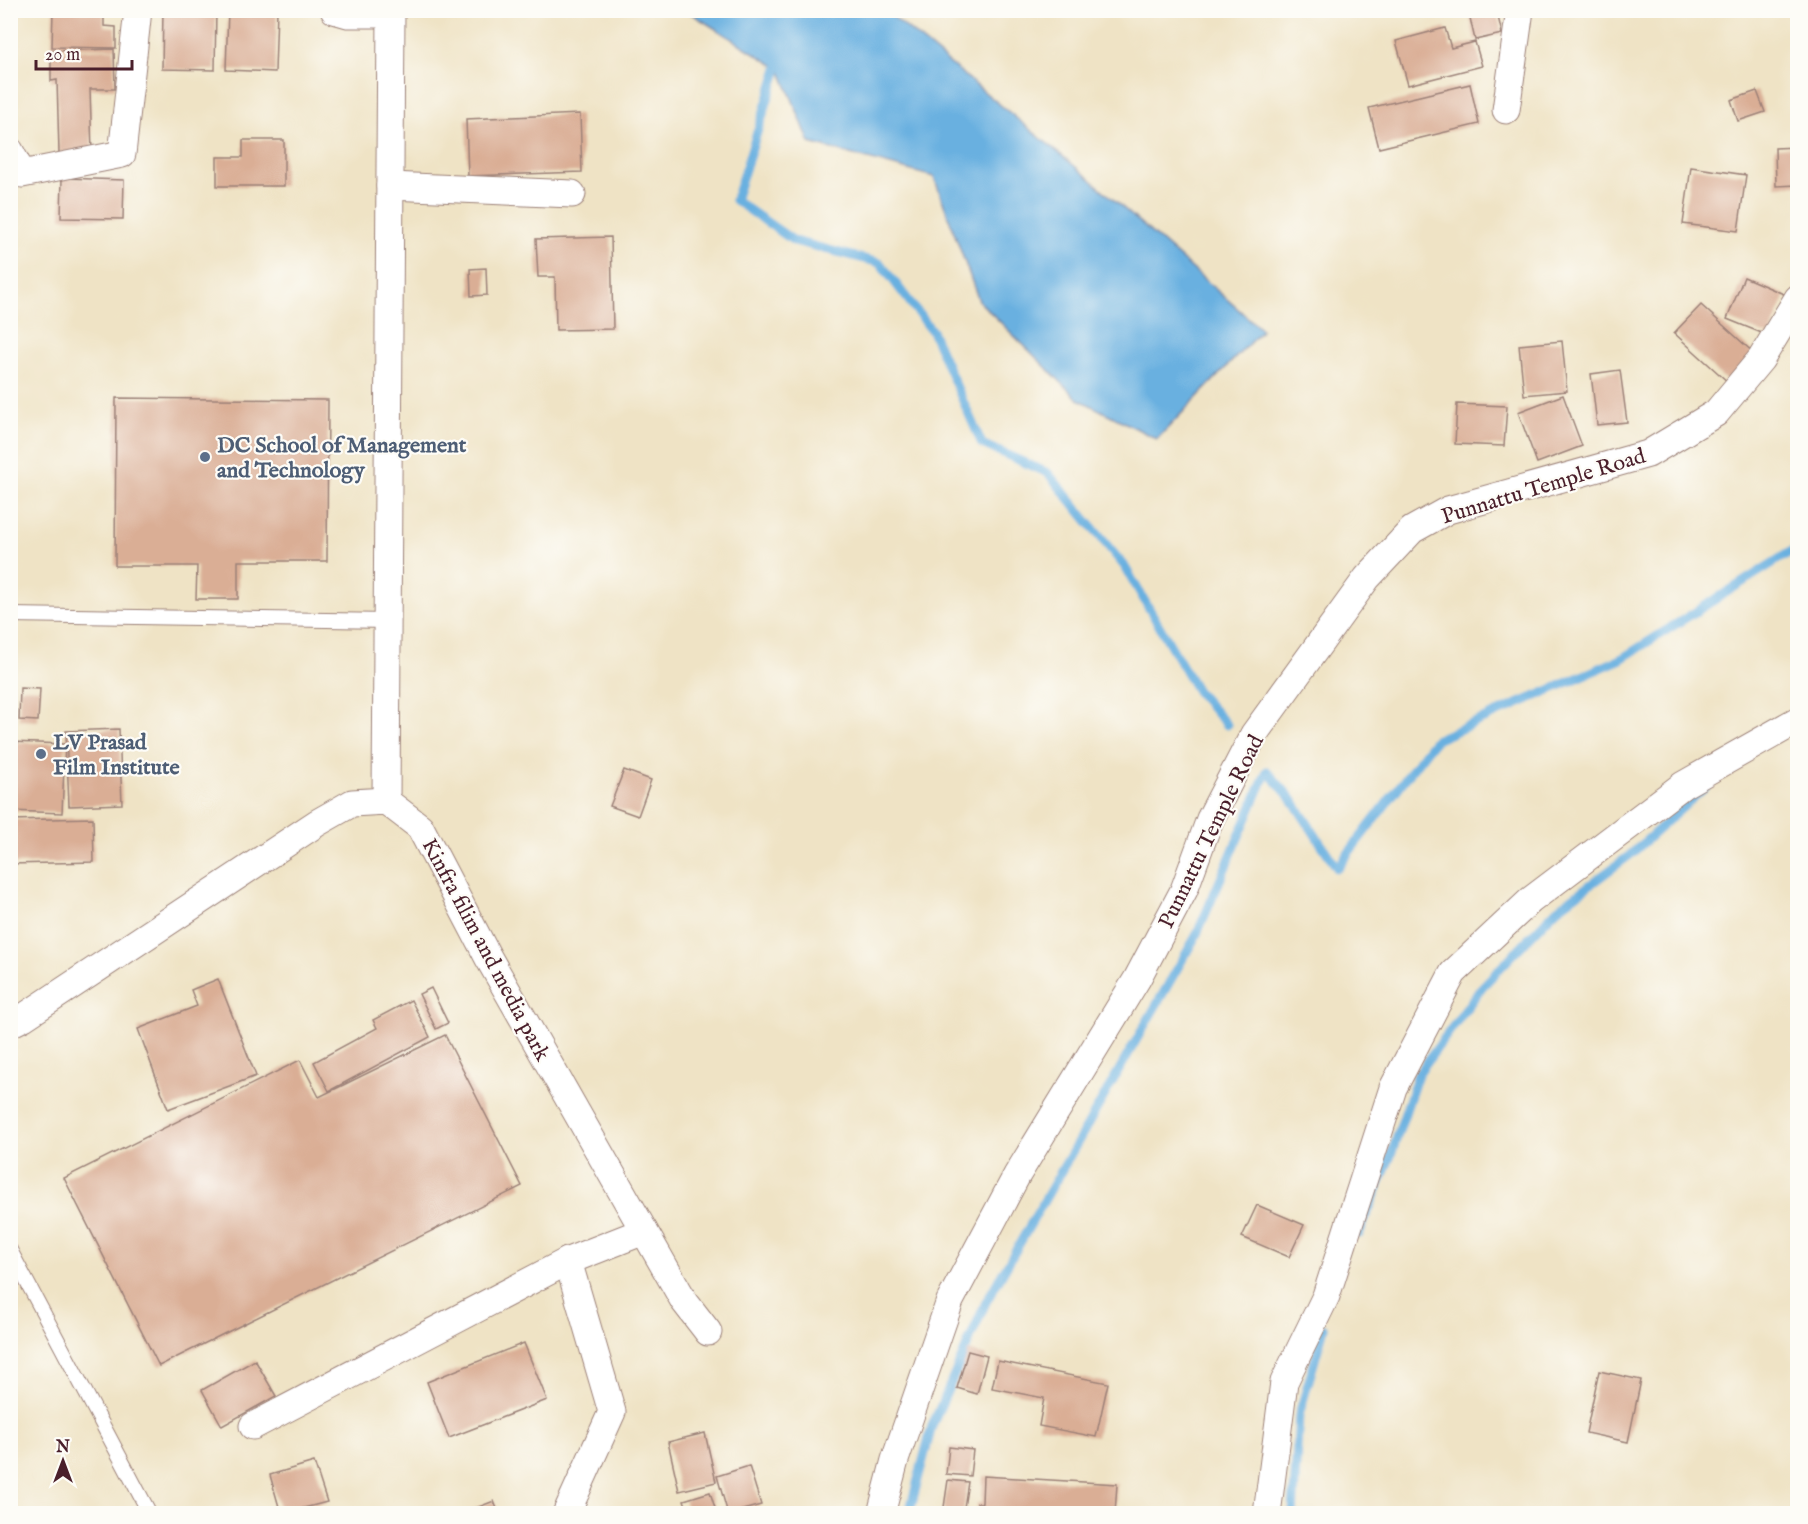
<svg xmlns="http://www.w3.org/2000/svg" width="1808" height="1524" font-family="'IM FELL English',serif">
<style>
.water{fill:#69b0e0;stroke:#5a6886;stroke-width:1.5}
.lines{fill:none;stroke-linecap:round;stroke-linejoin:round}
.stream{stroke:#69b0e0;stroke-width:9}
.building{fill:#daae95}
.lane-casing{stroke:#9c8178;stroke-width:16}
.street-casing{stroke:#9c8178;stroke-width:29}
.lane{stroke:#fff;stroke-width:14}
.street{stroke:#fff;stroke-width:27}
.service-dot{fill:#5c6f8a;stroke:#fdfcf7;stroke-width:2}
.labels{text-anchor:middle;stroke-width:4.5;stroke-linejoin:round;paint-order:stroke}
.service-label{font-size:22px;font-weight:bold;fill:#4e5e75;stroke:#fdfcf7;text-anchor:start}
.street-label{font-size:22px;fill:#4a1f2b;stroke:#fdfcf7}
</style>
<rect width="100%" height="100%" fill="#fdfcf7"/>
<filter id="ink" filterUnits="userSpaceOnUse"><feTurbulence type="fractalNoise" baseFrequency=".0167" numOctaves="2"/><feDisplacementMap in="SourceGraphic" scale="12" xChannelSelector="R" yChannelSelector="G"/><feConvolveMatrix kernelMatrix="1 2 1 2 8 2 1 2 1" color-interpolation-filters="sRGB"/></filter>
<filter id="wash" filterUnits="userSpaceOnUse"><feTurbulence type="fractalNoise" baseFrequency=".008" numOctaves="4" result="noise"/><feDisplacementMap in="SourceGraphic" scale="24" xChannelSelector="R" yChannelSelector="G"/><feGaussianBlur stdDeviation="1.35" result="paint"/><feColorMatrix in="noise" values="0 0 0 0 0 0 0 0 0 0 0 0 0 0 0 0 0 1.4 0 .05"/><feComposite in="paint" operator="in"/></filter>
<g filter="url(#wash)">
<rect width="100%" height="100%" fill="#efe3c5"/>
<path class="water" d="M687 11H886L1088 177 1262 330 1157 439 1078 399 979 301 934 177 810 143 780 69Z"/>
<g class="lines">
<g class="stream">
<path d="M782 56 735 200 794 241 880 263 932 331 982 444 1048 473 1125 567 1197 691 1227 725"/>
<path d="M1359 1234 1391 1155 1418 1074 1482 987 1556 910 1630 855 1711 782"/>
<path d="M909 1514 932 1426 986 1302 1196 936 1267 771 1291 798 1337 868 1435 740 1621 659 1798 547"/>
<path d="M1293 1514 1299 1415 1324 1328"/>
</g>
</g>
<g id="blocks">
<g class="building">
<path d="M10 10H13L15 49H10Z"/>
<path d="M53 10H104V26L116 27V48L52 47Z"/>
<path d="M163 10H216L215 70 162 69Z"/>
<path d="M228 10H277L275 72 226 70Z"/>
<path d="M1497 12 1502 34 1475 40 1470 18Z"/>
<path d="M1445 28 1451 48 1475 42 1482 66 1408 85 1396 41Z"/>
<path d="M114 49 115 89H90L92 152 59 153 57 80 51 81V51Z"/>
<path d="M1470 84 1479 124 1379 148 1369 108Z"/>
<path d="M1757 91 1765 112 1738 121 1731 100Z"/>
<path d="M580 114 582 172 468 176 466 119Z"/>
<path d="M243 140H284V186H217V157H243Z"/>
<path d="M1798 147V185L1776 186 1775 148Z"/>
<path d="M1691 167 1746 175 1738 231 1683 224Z"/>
<path d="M62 178 124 180 123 219 61 218Z"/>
<path d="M611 237 613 329 556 330 555 277H538L536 239Z"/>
<path d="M486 268 487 295 471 296 470 269Z"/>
<path d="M1744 277 1786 295 1769 336 1727 319Z"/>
<path d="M1701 305 1756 355 1729 383 1674 333Z"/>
<path d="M1562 341 1567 391 1524 395 1519 345Z"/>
<path d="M1620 370 1627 422 1597 425 1591 374Z"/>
<path d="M1563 395 1582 446 1537 463 1518 412Z"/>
<path d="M116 398 328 400 327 561H238V599H196L197 566H115Z"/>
<path d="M1457 404 1507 406 1504 446 1455 444Z"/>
<path d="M20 688 40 689 38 721 19 720Z"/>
<path d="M119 729 122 804 69 806 66 731Z"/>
<path d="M10 742 65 744 62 813 10 811Z"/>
<path d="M624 770 651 780 638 816 610 806Z"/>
<path d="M93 818 94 862 10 864V820Z"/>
<path d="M218 979 256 1076 168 1109 138 1029 197 1006 191 990Z"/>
<path d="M431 988 448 1023 436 1029 419 994Z"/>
<path d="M411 1000 430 1037 329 1091 314 1062 377 1028 373 1020Z"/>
<path d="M445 1035 522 1186 159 1366 64 1178 300 1060 319 1097Z"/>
<path d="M1257 1205 1304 1225 1289 1257 1242 1237Z"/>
<path d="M524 1343 547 1400 449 1438 427 1382Z"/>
<path d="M968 1351 987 1356 977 1394 957 1388Z"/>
<path d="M255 1360 276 1396 222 1426 202 1390Z"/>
<path d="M998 1361 1108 1383 1096 1437 1039 1426 1044 1398 992 1388Z"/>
<path d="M1599 1371 1641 1380 1628 1442 1586 1433Z"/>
<path d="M705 1433 716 1482 679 1491 668 1442Z"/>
<path d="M949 1447 973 1450 970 1476 946 1474Z"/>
<path d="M314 1462 327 1502 281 1514 270 1475Z"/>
<path d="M749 1466 761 1505 728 1514 717 1476Z"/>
<path d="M983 1476 1117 1484 1115 1514H977V1503H982Z"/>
<path d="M948 1480 968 1482 963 1514H943Z"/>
<path d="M710 1492 715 1508 689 1514 684 1500Z"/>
<path d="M494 1501 499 1514H463V1513Z"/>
</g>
</g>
</g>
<g filter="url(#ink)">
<use href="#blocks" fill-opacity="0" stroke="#9c8178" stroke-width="1.5"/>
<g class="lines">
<defs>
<g id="lane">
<path d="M10 615 389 621"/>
<path d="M10 1250 150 1514"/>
</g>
<g id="street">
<path d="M334 10 348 14H391"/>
<path d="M1506 110 1520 10"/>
<path d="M10 151 22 174 122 154 138 10"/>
<path d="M390 186 572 194"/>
<path d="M386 801 391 10"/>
<path d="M10 1024 24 1017 317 823 352 803 386 801 420 827 488 957 684 1301 708 1332"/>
<path d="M253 1426 568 1261 644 1231"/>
<path d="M566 1514 612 1412 568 1261"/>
<path d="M881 1514 895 1460 950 1301 1017 1175 1137 979 1184 890 1210 819 1254 734 1367 578 1412 530 1448 510 1648 454 1716 413 1761 359 1798 298"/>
<path d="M1267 1514 1284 1382 1326 1296 1393 1088 1453 973 1531 900 1683 785 1798 720"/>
</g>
</defs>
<use href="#lane" class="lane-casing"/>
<use href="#street" class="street-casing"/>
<use href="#lane" class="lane"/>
<use href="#street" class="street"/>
</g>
</g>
<g class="service-dot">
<circle cx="205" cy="457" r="6"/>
<circle cx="41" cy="754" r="6"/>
</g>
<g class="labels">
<g class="service-label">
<text x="217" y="452">DC School of Management<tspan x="217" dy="25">and Technology</tspan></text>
<text x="53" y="749">LV Prasad<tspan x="53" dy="25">Film Institute</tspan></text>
</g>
<g class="street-label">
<text transform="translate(1543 485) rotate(-17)" y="8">Punnattu Temple Road</text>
<text transform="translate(1210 831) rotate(-64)" y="8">Punnattu Temple Road</text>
<text transform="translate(487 949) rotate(62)" y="8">Kinfra filim and media park</text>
</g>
</g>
<rect width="1808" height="1524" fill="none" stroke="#fdfcf7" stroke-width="36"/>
<g transform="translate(63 1461)" stroke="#fdfcf7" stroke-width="4.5" paint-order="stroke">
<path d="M0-4.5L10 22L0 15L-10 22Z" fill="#4a1f2b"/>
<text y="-9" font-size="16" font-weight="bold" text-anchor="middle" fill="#4a1f2b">N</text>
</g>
<path d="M36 60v9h96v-9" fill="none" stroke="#4a1f2b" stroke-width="3"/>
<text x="45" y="60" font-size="18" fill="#4a1f2b" stroke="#fdfcf7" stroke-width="4.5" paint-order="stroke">20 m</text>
</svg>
